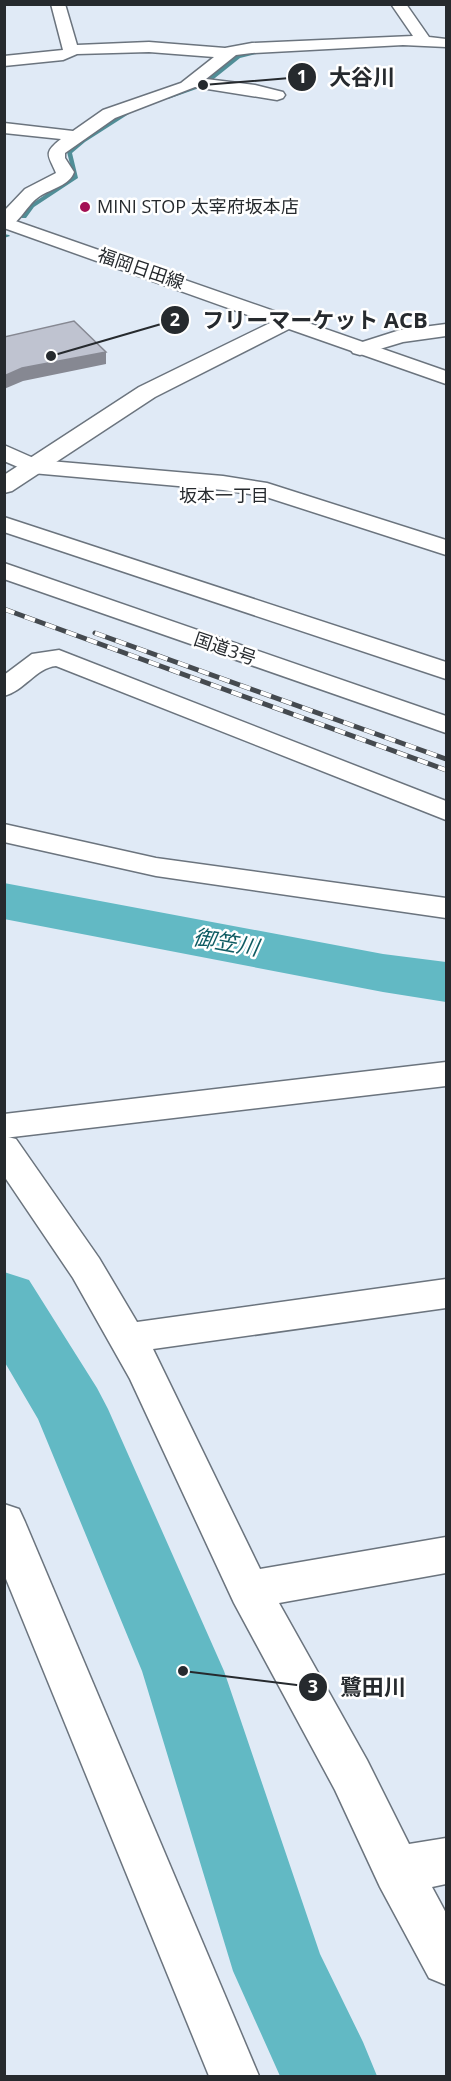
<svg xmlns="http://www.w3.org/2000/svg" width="451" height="2081" font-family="'Open Sans','Noto Sans JP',sans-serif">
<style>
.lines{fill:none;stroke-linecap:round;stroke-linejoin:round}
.stream{fill:#508e97;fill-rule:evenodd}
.river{fill:#62b9c4;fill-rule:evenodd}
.street-casing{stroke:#6b747e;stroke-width:3}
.secondary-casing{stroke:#6b747e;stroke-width:3}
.highway-casing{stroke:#6b747e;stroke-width:3}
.street{fill:#fff;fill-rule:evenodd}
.secondary{fill:#fff;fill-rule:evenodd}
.highway{fill:#fff;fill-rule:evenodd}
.rail-casing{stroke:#454a4f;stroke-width:5}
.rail{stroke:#fff;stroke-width:4;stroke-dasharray:11;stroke-linecap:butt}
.shaded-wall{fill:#868892}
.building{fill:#bfc3d0;stroke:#868892;stroke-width:1.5}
.poi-dot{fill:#a31053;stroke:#fff;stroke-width:2}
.labels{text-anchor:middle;stroke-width:5;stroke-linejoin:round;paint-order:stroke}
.far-poi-label{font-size:18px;fill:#262a2e;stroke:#fff;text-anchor:start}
.far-street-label{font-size:18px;fill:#262a2e;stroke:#fff}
.far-neighbourhood-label{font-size:18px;fill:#262a2e;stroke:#fff}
.water-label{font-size:22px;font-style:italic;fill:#0f5c63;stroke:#fff}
.leader{fill:none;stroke:#262a2e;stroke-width:2}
.callout-dot{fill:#262a2e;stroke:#fff;stroke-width:2}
.mark-label{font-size:18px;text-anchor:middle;font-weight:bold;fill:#fff}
.callout-label{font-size:22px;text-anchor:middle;font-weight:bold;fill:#262a2e;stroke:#fff;stroke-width:5;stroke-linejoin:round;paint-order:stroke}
</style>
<rect width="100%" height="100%" fill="#e0eaf6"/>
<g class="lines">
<g class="stream">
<path d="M384 44 386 46 303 51 301 50Z"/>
<path d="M258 51 260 53 240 58 205 86 168 99 163 98 201 84 236 56Z"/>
<path d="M130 109 135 110 85 142 72 153 78 178 34 207 26 218H22L21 217 30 205 73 176 67 152 81 140Z"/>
<path d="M4 234 9 235 10 236 4 238Z"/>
</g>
<g class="river">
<path d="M4 883 383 954 446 962V1002L383 992 4 919Z"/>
<path d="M4 1272 29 1280 97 1388 108 1409 224 1671 320 1954 363 2042 377 2076H280L233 1971 142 1671 38 1419 4 1361Z"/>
</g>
<defs>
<g id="street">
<path d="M51 4H65L77 45 149 42 225 48 252 43 413 36 391 4H406L429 37 446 39V47L403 45 252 53 236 55 206 79 255 85 283 92 285 95 283 98 277 100 195 87 115 118 65 153V158L74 172C70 185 51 189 40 196 27 204 20 224 5 228L4 211 25 189 56 173C49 155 42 154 61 139L4 133V123L73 131 103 110 181 83 214 57 149 52 77 54 63 60 4 66V56L63 50Z"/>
<path d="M446 324V336L403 342 360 355 353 353 350 349 353 345 400 330Z"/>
<path d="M4 445 38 460 223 476 267 483 446 540V555L263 496 223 490 32 473 4 461Z"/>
<path d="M59 650 446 801V820L56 666C36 668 24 691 4 696V675L32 654Z"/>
<path d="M4 824 156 858 446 898V918L156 876 4 842Z"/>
<path d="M4 1136 16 1139 99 1258 137 1322 446 1279V1308L153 1349 260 1569 446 1537V1573L279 1603 367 1760 409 1844 446 1838V1884L432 1887 446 1913V1985L429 1978 380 1887 335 1790 234 1603 130 1379 73 1278 4 1176Z"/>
<path d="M4 1504 19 1509 25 1522 259 2076H209L4 1574Z"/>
</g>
<g id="secondary">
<path d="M4 217 446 371V384L289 329 155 397 12 491 4 493V475L139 387 270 323 4 228Z"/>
<path d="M446 1062V1086L4 1138V1114Z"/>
</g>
<g id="highway">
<path d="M4 517 446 662V679L4 532Z"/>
<path d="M4 563 446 716V733L4 579Z"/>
</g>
</defs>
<use href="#street" class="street-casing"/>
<use href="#secondary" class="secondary-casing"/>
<use href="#highway" class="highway-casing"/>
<use href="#street" class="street"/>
<use href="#secondary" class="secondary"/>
<use href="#highway" class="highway"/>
<defs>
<g id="rail">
<path d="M4 609 446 770"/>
<path d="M95 633 446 759"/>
</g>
</defs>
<use href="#rail" class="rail-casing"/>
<use href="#rail" class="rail"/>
</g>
<path class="shaded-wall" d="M106 352V364L23 381 4 389V376L22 368Z"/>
<path class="building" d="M74 321 106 352 22 368 4 376V337Z"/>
<circle class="poi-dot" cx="85" cy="207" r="6"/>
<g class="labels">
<g class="far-poi-label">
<text x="97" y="213">MINI STOP 太宰府坂本店</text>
</g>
<g class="far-street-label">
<text transform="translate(141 269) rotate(19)" y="6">福岡日田線</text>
<text transform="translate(225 649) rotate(19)" y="6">国道3号</text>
</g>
<g class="far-neighbourhood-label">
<text x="224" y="502">坂本一丁目</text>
</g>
<g class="water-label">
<text transform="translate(226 942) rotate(10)" y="8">御笠川</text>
</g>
</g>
<path class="leader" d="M203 85L302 77M51 356L175 320M183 1671L313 1687"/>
<g class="callout-dot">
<circle cx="203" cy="85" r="6"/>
<circle cx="51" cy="356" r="6"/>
<circle cx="183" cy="1671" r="6"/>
<circle cx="302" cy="77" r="15"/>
<circle cx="175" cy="320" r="15"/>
<circle cx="313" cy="1687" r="15"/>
</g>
<g class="mark-label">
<text x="302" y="83">1</text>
<text x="175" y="326">2</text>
<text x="313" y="1693">3</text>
</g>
<g class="callout-label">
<text x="362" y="85">大谷川</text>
<text x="315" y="328">フリーマーケット ACB</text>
<text x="373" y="1695">鷺田川</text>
</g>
<rect width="451" height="2081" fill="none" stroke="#262a2e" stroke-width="12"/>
</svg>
